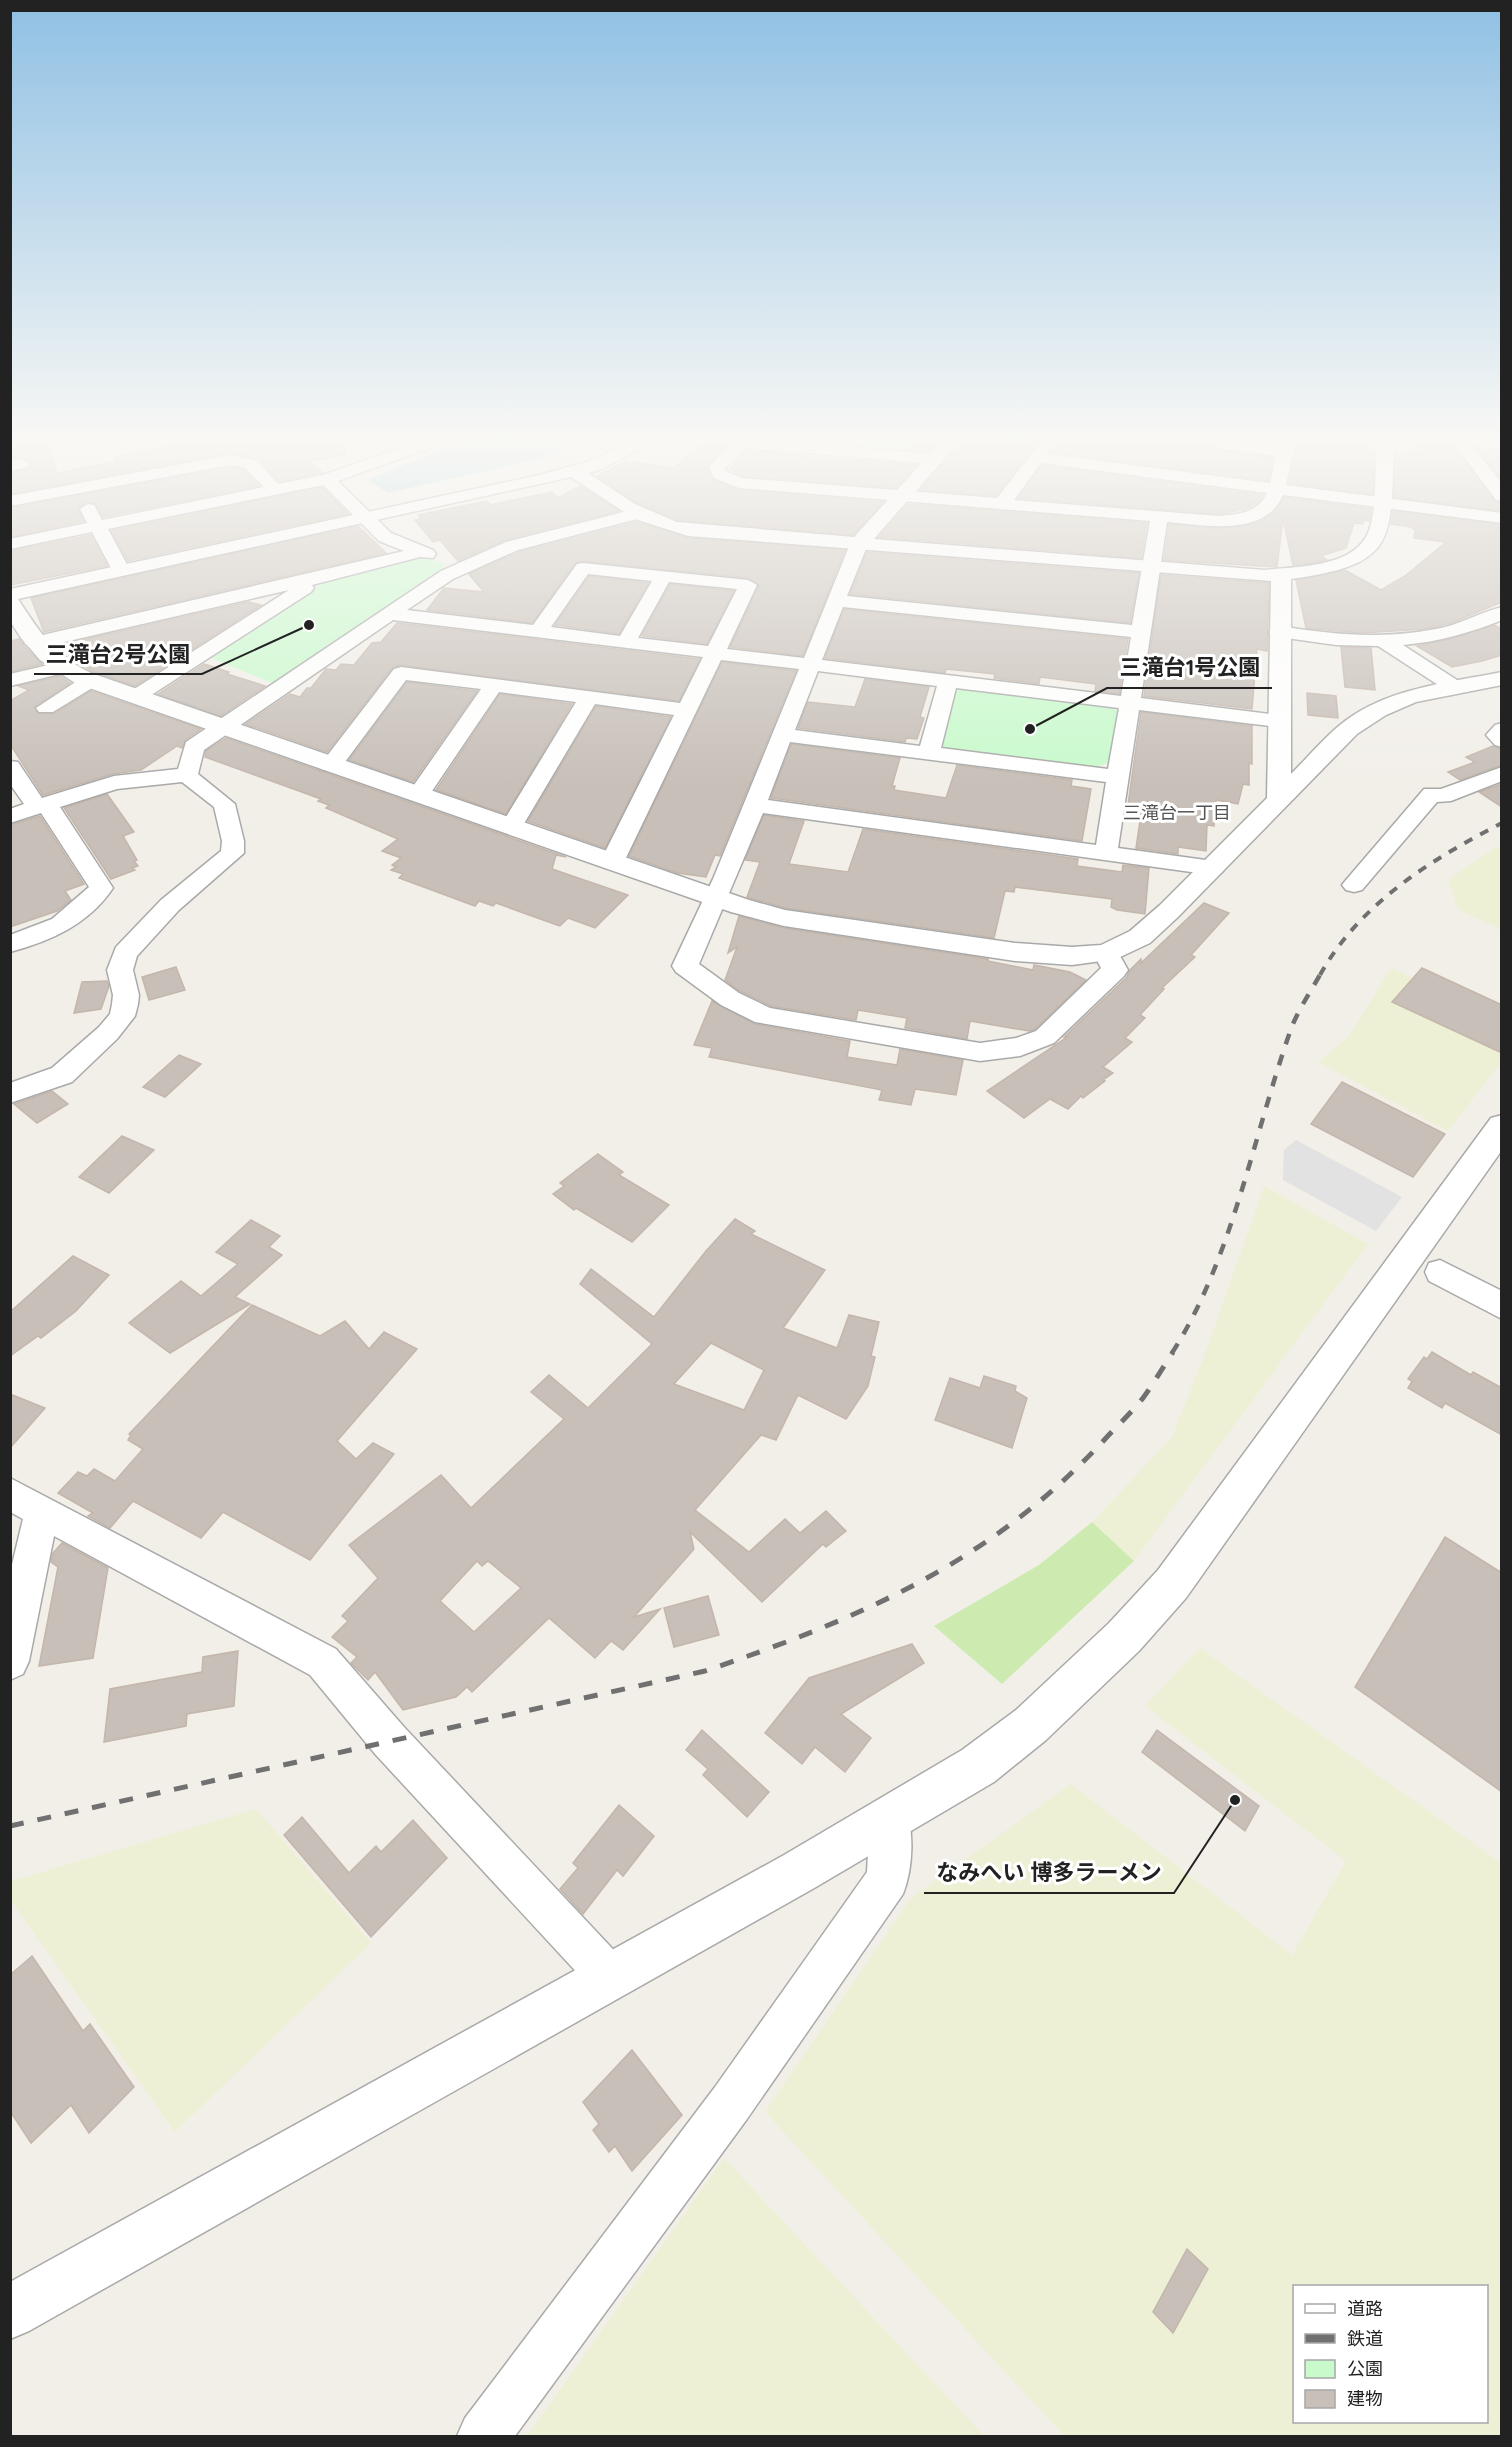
<svg xmlns="http://www.w3.org/2000/svg" width="1512" height="2447" font-family="Quicksand,'Noto Sans JP',sans-serif">
<style>
.farmland{fill:#eef0d5;fill-rule:evenodd}
.grass{fill:#cdebb0}
.park{fill:#c8facc}
.parking{fill:#e2e2e2}
.water{fill:#aad3df}
.building{fill:#c7bfb8;stroke:#c4b6ab;stroke-width:1.5;fill-rule:evenodd}
.lines{fill:none;stroke-linecap:round;stroke-linejoin:round}
.minor-casing{stroke:#a9a9a9;stroke-width:3}
.tertiary-casing{stroke:#a9a9a9;stroke-width:3}
.minor{fill:#fff;fill-rule:evenodd}
.tertiary{fill:#fff;fill-rule:evenodd}
.rail-far2{stroke:#707070;stroke-width:4;stroke-dasharray:9 9;stroke-linecap:butt}
.rail-far1{stroke:#707070;stroke-width:4.5;stroke-dasharray:11 11;stroke-linecap:butt}
.rail{stroke:#707070;stroke-width:5;stroke-dasharray:14 14;stroke-linecap:butt}
.labels{text-anchor:middle;stroke-width:6;stroke-linejoin:round;paint-order:stroke}
.far-neighbourhood-label{font-size:18px;fill:#555;stroke:#fff}
.leader{fill:none;stroke:#222;stroke-width:2}
.callout-dot{fill:#222;stroke:#fff;stroke-width:2}
.callout-label{font-size:22px;text-anchor:middle;font-weight:bold;fill:#222;stroke:#fff;stroke-width:6;stroke-linejoin:round;paint-order:stroke}
</style>
<rect width="100%" height="100%" fill="#f2efe9"/>
<g class="farmland">
<path d="M1496 847 1501 850V929L1458 910 1448 880Z"/>
<path d="M1391 968 1501 1018V1062L1448 1131 1318 1062 1349 1036Z"/>
<path d="M1264 1186 1368 1244 1134 1561 1092 1522 1172 1437 1207 1348Z"/>
<path d="M1200 1648 1501 1863V2436H1064L765 2112 911 1898 1071 1784 1292 1955 1346 1861 1145 1706ZM1294 2286H1486V2422H1294Z"/>
<path d="M256 1809 371 1943 175 2132 11 1901V1881Z"/>
<path d="M724 2158 984 2436H527Z"/>
</g>
<path class="grass" d="M1092 1522 1134 1561 1002 1684 934 1626 1039 1565Z"/>
<g class="park">
<path d="M770 443H940L932 452 921 455Z"/>
<path d="M412 559H428L443 563 444 568 272 683 209 657 327 581Z"/>
<path d="M966 688 1110 705 1118 711 1110 762 1089 769 953 752 939 746 954 692Z"/>
</g>
<path class="parking" d="M1296 1140 1402 1197 1376 1231 1283 1180 1284 1150Z"/>
<path class="water" d="M457 443H579L537 459 388 493 368 480Z"/>
<g class="building">
<path d="M30 443H49L57 473 117 461 114 457 178 443H344L345 455 310 461 323 473 279 482 259 459 230 453 10 494V473L28 469 32 464 23 457 10 459V446Z"/>
<path d="M710 443 725 446 707 465 712 479 738 490 883 502 853 535 678 520 636 502 597 476 626 461 673 468 703 444Z"/>
<path d="M910 443H937L929 451 910 450Z"/>
<path d="M960 443H1037L996 496 920 490Z"/>
<path d="M1058 443H1207L1217 450 1273 458 1268 481 1051 452Z"/>
<path d="M1297 443H1365L1367 450 1374 451 1373 494 1289 483Z"/>
<path d="M1419 443 1453 445 1494 501 1502 503V511L1394 497 1396 453 1412 455V450L1418 451Z"/>
<path d="M1476 447 1502 449V480Z"/>
<path d="M747 450 813 457 917 465 896 488 743 476 729 470Z"/>
<path d="M1042 465 1263 495 1257 503 1246 509 1219 514 1018 498Z"/>
<path d="M230 467 244 470 259 486 103 517 96 504 87 502 78 508 84 521 10 537V508Z"/>
<path d="M580 486 619 511 505 540 458 561 440 540 433 542 415 520 421 519 418 515 487 501 490 505 552 492 558 498Z"/>
<path d="M322 487 348 514 128 561 111 531Z"/>
<path d="M1284 497 1371 509 1369 521 1363 520V524L1354 523 1346 548 1321 556 1327 560 1310 563 1293 565 1283 519 1277 567 1164 560 1169 524 1215 528 1248 525 1263 520 1276 510Z"/>
<path d="M908 504 1147 523 1141 558 879 537Z"/>
<path d="M1393 511 1502 525V602L1451 623 1424 629 1362 633 1306 628 1296 580 1345 570 1381 590 1405 576 1446 542 1414 538 1415 530 1411 527 1391 524Z"/>
<path d="M636 522 688 538 845 550 803 656 730 647 759 586 748 578 583 561 575 563 532 623 427 610 444 588 484 592 469 574 519 552Z"/>
<path d="M358 526 386 553 44 632 31 598Z"/>
<path d="M91 535 107 566 10 585V551Z"/>
<path d="M867 552 1139 573 1130 623 850 594Z"/>
<path d="M1161 575 1269 583 1267 651 1257 649 1252 709 1144 696Z"/>
<path d="M589 576 648 583 619 634 555 625Z"/>
<path d="M670 584 734 591 707 644 642 636Z"/>
<path d="M248 602 261 605 135 686 92 671 56 646Z"/>
<path d="M844 609 1128 639 1119 694 1095 691 1096 684 1040 677 1039 684 994 678 995 674 946 669 945 673 825 658Z"/>
<path d="M397 623 415 625 700 659 679 701 400 665 392 668 327 752 246 724 290 694 300 697 307 688H311L326 669 336 670 341 664 354 665 372 643 381 642Z"/>
<path d="M1494 625 1502 629V655L1482 661 1452 667 1417 646 1454 638Z"/>
<path d="M19 639 23 645 42 664 10 672V641Z"/>
<path d="M1341 647 1371 648 1375 690 1345 687Z"/>
<path d="M722 662 796 671 720 856 715 855 706 877 677 873 629 856Z"/>
<path d="M204 664 229 672 227 674 265 686 221 716 158 694Z"/>
<path d="M60 676 70 683 35 706 37 713 54 714 91 691 201 729 185 740 182 748 177 746 141 770 113 774 43 795 10 744V701L29 690 18 686Z"/>
<path d="M865 679 929 687 920 717 924 718 917 739 906 738 905 742 798 728 808 702 855 707Z"/>
<path d="M407 682 477 691 413 782 349 760Z"/>
<path d="M1307 693 1336 696 1338 718 1308 715Z"/>
<path d="M500 694 572 704 506 814 436 790Z"/>
<path d="M596 706 671 717 605 848 528 821Z"/>
<path d="M1141 712 1252 726V764L1249 763V785L1243 784 1238 804 1216 800 1214 826 1207 825 1206 851 1178 847V854L1136 848 1140 821 1126 819Z"/>
<path d="M226 738 566 857 556 855 552 869 628 895 595 928 568 918 560 926 557 925 496 903 493 906 479 901 475 906 399 878 403 874 391 870 396 867 392 865 401 858 382 851 398 839 326 808 329 805 318 801 321 799 205 757 206 751Z"/>
<path d="M791 744 900 758 892 786H895L894 790 946 798 957 765 1072 780 1071 786 1091 789 1082 841 771 798Z"/>
<path d="M1493 746 1502 749V765L1460 780 1448 772 1475 762 1466 757Z"/>
<path d="M1502 784V807L1479 792Z"/>
<path d="M107 794 134 832 123 836 137 860 134 861 138 866 132 868 135 870 111 879 64 808Z"/>
<path d="M764 815 804 821 789 864 848 872 863 829 1078 859 1077 866 1122 872 1123 865 1149 868 1145 914 1117 910 1111 907 1112 899 1015 887 1014 892 1005 891 994 938 785 908 747 897 760 862 745 860Z"/>
<path d="M40 816 84 884 65 891 71 900 57 911 10 927V825Z"/>
<path d="M1204 903 1229 913 1191 955 1195 957 1162 988 1164 989 1140 1015 1145 1018 1125 1038 1132 1042 1103 1067 1113 1073 1103 1080 1105 1081 1083 1098 1081 1096 1068 1109 1050 1099 1024 1118 987 1091 1067 1037H1064L1126 978 1130 970 1141 959V963Z"/>
<path d="M739 916 784 928 988 959V961L1033 970 1034 965 1070 972 1086 980 1035 1029 1029 1031 970 1021 967 1039 905 1028 907 1018 858 1010 856 1020 771 1006 740 991 725 980 737 947 728 953Z"/>
<path d="M176 967 185 990 149 1000 142 977Z"/>
<path d="M1422 968 1502 1005V1053L1392 1002Z"/>
<path d="M107 981 109 986 101 1009 74 1013 82 982Z"/>
<path d="M712 1001 755 1024 850 1041 847 1057 897 1065 900 1049 963 1060 956 1095 915 1089 911 1105 879 1100 882 1090 709 1057 712 1048 694 1045Z"/>
<path d="M179 1055 201 1064 165 1097 143 1087Z"/>
<path d="M1342 1082 1445 1134 1413 1177 1311 1124Z"/>
<path d="M52 1091 68 1104 37 1123 14 1104Z"/>
<path d="M122 1136 154 1150 109 1193 79 1177Z"/>
<path d="M598 1154 623 1172 619 1175 669 1205 632 1242 576 1208 574 1210 553 1194 564 1186 560 1183Z"/>
<path d="M735 1219 755 1231 751 1234 825 1270 783 1328 837 1348 849 1315 879 1322 871 1356 875 1357 868 1386 846 1419 798 1395 776 1440 761 1435 695 1510 749 1552 785 1519 800 1533 826 1511 846 1531 826 1547 823 1544 762 1602 690 1532 694 1549 634 1617 660 1609 623 1650 611 1641 595 1658 549 1618 472 1692 467 1687 456 1697 403 1710 375 1672 368 1680 351 1663 357 1657 332 1637 348 1621 342 1616 378 1578 349 1545 441 1475 471 1508 564 1419 531 1392 549 1375 588 1408 652 1344 580 1284 591 1269 654 1317 706 1251ZM711 1343 764 1370 744 1410 674 1384ZM477 1561 482 1566 488 1561 521 1588 474 1632 440 1601Z"/>
<path d="M251 1220 280 1236 269 1247 282 1255 235 1297 250 1304 170 1353 129 1323 181 1281 201 1296 238 1264 216 1252Z"/>
<path d="M73 1256 109 1275 76 1311 41 1338 38 1336 10 1356V1312Z"/>
<path d="M252 1305 320 1336 345 1321 369 1349 384 1332 417 1349 337 1441 356 1459 373 1443 394 1454 310 1560 223 1512 201 1538 133 1501 110 1528 88 1516 93 1513 58 1493 78 1472 87 1476 94 1469 115 1481 143 1449 128 1440 131 1435 129 1434Z"/>
<path d="M1432 1352 1471 1375 1473 1372 1502 1388V1435L1445 1403 1442 1408 1408 1388 1412 1381 1408 1379 1424 1357 1427 1359Z"/>
<path d="M984 1376 1016 1386 1015 1391 1027 1398 1012 1448 935 1420 950 1378 980 1388Z"/>
<path d="M10 1394 45 1408 10 1448Z"/>
<path d="M1445 1537 1502 1573V1792L1355 1687Z"/>
<path d="M62 1543 108 1568 93 1658 39 1666 58 1567 51 1562 53 1553Z"/>
<path d="M708 1596 719 1635 674 1647 664 1608Z"/>
<path d="M912 1644 924 1663 841 1714 871 1738 845 1772 815 1747 802 1764 765 1733 809 1678Z"/>
<path d="M238 1651 234 1706 187 1714 186 1726 104 1742 110 1689 202 1672 203 1657Z"/>
<path d="M702 1730 769 1792 747 1817 703 1775 708 1769 686 1750Z"/>
<path d="M1157 1730 1259 1806 1245 1831 1142 1752Z"/>
<path d="M619 1805 654 1836 623 1876 617 1870 583 1914 560 1889 578 1868 573 1863Z"/>
<path d="M302 1817 349 1873 376 1846 381 1852 413 1820 447 1858 371 1937 284 1835Z"/>
<path d="M32 1956 83 2031 90 2024 134 2087 89 2133 71 2105 31 2143 10 2111V1975Z"/>
<path d="M632 2050 682 2115 632 2171 615 2146 609 2152 593 2130 599 2124 583 2102Z"/>
<path d="M1187 2249 1208 2269 1173 2333 1153 2312Z"/>
</g>
<g class="lines">
<defs>
<g id="minor">
<path d="M414 443H437L435 446 338 481 391 533 433 550 436 554 433 558 420 557 312 585 314 588 311 592 142 701H128L125 697 128 693 289 590 34 649 24 643 34 637 404 551 379 541 323 485 108 529 130 570 121 575 112 570 92 532 10 549V539L87 523 80 509 88 504 94 505 102 520 264 487 245 468 230 465 10 506V496L230 455 257 461 278 484 323 475Z"/>
<path d="M731 443H796L936 454 944 459 936 464 746 448 725 468 727 472 742 478 997 498 1040 443H1056L1047 454 1270 483 1276 456 1217 448 1209 443H1252L1278 446 1279 443H1295L1286 485 1502 513V523L1283 495C1265 538 1204 525 1167 522L1141 698 1279 715 1286 717 1289 721 1286 725 1279 727 1139 710 1118 848 1213 861 1221 863 1225 868 1221 873 1213 875 763 813 699 964 739 993 770 1008 980 1043 1016 1038 1036 1031 1101 968 1093 953 1097 947 1106 945 1115 947 1128 970 1124 976 1054 1043 1020 1056 980 1061 755 1022 721 1005 676 972 672 966 713 879 799 669 721 660 624 862 620 867H604L600 862 674 715 595 704 522 827 519 832H503L500 827 576 702 499 692 426 800H410L407 795 481 689 406 680 339 770H323L320 765 394 669 401 667 680 703 703 657 393 620 204 750 198 774 235 804 244 841V853L179 910 137 956 133 970 139 995 138 1004 135 1016 117 1039 72 1082 10 1103V1083L52 1068 99 1027 110 1014 112 1004 113 995 107 970 116 947 161 900 221 851 222 841 214 807 182 782 117 789 60 807 113 888C89 924 51 941 10 952V935L52 919 89 887 41 813 10 823V809L24 804 10 784V761L18 762 42 798 114 776 178 769 186 742 441 571 506 542 635 509 643 514 641 518 518 550 453 579 407 610 533 625 577 564 583 563 748 580 757 585 727 649 804 658 850 544 859 539 868 544 847 596 1132 625 1150 521 739 488 714 478 709 467ZM1041 463 1267 493C1258 513 1239 514 1219 516L1014 500ZM588 574 652 581 620 636 551 627ZM669 582 737 589 708 646 638 638ZM843 607 1131 637 1121 696 822 660ZM818 671 937 686 920 746 795 730ZM956 688 1119 708 1108 769 941 748ZM790 742 1106 782 1096 845 768 800Z"/>
<path d="M1454 443H1470L1502 484V501L1496 500Z"/>
<path d="M22 459 30 464 28 467 10 471V461Z"/>
<path d="M1502 607V620C1470 633 1437 642 1403 645L1460 682 1463 686 1460 690H1446L1378 646 1336 645 1272 636 1269 632 1279 626C1334 635 1390 640 1445 627 1464 622 1482 612 1502 607Z"/>
<path d="M61 662 68 664 71 668 68 672 10 686V674Z"/>
<path d="M90 675 97 677 100 681 97 685 53 712H39L36 708 83 677Z"/>
<path d="M1502 723V747L1495 745 1486 735 1495 725Z"/>
<path d="M1502 767V781L1451 801 1437 802 1362 890 1354 892 1346 890 1342 885 1346 880 1424 789H1441Z"/>
<path d="M1440 1260 1502 1291V1319L1429 1281 1425 1272 1429 1263Z"/>
<path d="M10 1478 336 1649 404 1727 624 1961 631 1976 624 1991 609 1998 594 1991 376 1755 310 1675 54 1536 29 1661 23 1674 10 1680V1573L23 1519 10 1512Z"/>
<path d="M890 1798 904 1804C915 1829 913 1869 903 1894L747 2119 515 2436H457L465 2418 715 2087 867 1872 870 1818 876 1804Z"/>
</g>
<g id="tertiary">
<path d="M628 443H651L602 469 588 473 635 504 677 522 854 537 940 443H958L874 539 1265 570C1299 566 1359 568 1370 527 1377 503 1375 468 1376 443H1394C1390 541 1399 564 1291 579V774C1307 758 1323 739 1340 725 1385 688 1447 683 1502 672V685L1416 702 1386 715 1357 734 1178 917 1150 943 1116 959 1072 965 1015 961 784 926 731 912 75 683 40 660 21 638 10 621V589L539 475 590 461ZM571 477 635 519 688 536 1271 581 1267 798 1160 905 1130 931 1101 945 1072 947 1015 943 785 910 749 900 91 673C53 654 41 634 18 599Z"/>
<path d="M1502 1115V1150L1186 1598 1139 1651 1046 1740 994 1782 816 1887 29 2331 10 2339V2282L784 1855 962 1750 1016 1710 1109 1623 1158 1570 1491 1118Z"/>
</g>
</defs>
<use href="#minor" class="minor-casing"/>
<use href="#tertiary" class="tertiary-casing"/>
<use href="#minor" class="minor"/>
<use href="#tertiary" class="tertiary"/>
<path class="rail-far2" d="M1320 975C1360 903 1432 859 1502 823"/>
<path class="rail-far1" d="M1172 1353C1233 1258 1253 1136 1291 1029 1298 1010 1311 991 1321 973"/>
<path class="rail" d="M10 1826 705 1671C861 1618 992 1562 1106 1438 1118 1425 1132 1412 1143 1398 1154 1383 1163 1367 1173 1352"/>
</g>
<linearGradient id="sky" x2="0" y2="1"><stop stop-color="#8fc0e4"/><stop offset="0.56" stop-color="#f9f8f5"/><stop offset="1" stop-color="#f9f8f5" stop-opacity="0"/></linearGradient>
<rect width="1512" height="785" fill="url(#sky)"/>
<g class="labels">
<g class="far-neighbourhood-label">
<text x="1177" y="819">三滝台一丁目</text>
</g>
</g>
<path class="leader" d="M309 625L202 674H34M1030 729L1107 688H1272M1235 1800L1174 1893H924"/>
<g class="callout-dot">
<circle cx="309" cy="625" r="6"/>
<circle cx="1030" cy="729" r="6"/>
<circle cx="1235" cy="1800" r="6"/>
</g>
<g class="callout-label">
<text x="118" y="662">三滝台2号公園</text>
<text x="1190" y="675">三滝台1号公園</text>
<text x="1049" y="1880">なみへい 博多ラーメン</text>
</g>
<rect width="1512" height="2447" fill="none" stroke="#222222" stroke-width="24"/>
<rect x="1293" y="2285" width="195" height="138" fill="#ffffff" stroke="#a7a7a7" stroke-width="1.5"/>
<rect x="1305" y="2304" width="30" height="9" fill="#ffffff" stroke="#a7a7a7" stroke-width="1.5"/>
<text x="1347" y="2315" font-size="18" fill="#222222">道路</text>
<rect x="1305" y="2334" width="30" height="9" fill="#707070" stroke="#a7a7a7" stroke-width="1.5"/>
<text x="1347" y="2345" font-size="18" fill="#222222">鉄道</text>
<rect x="1305" y="2360" width="30" height="18" fill="#c8facc" stroke="#a7a7a7" stroke-width="1.5"/>
<text x="1347" y="2375" font-size="18" fill="#222222">公園</text>
<rect x="1305" y="2390" width="30" height="18" fill="#c7bfb8" stroke="#a7a7a7" stroke-width="1.5"/>
<text x="1347" y="2405" font-size="18" fill="#222222">建物</text>
</svg>
